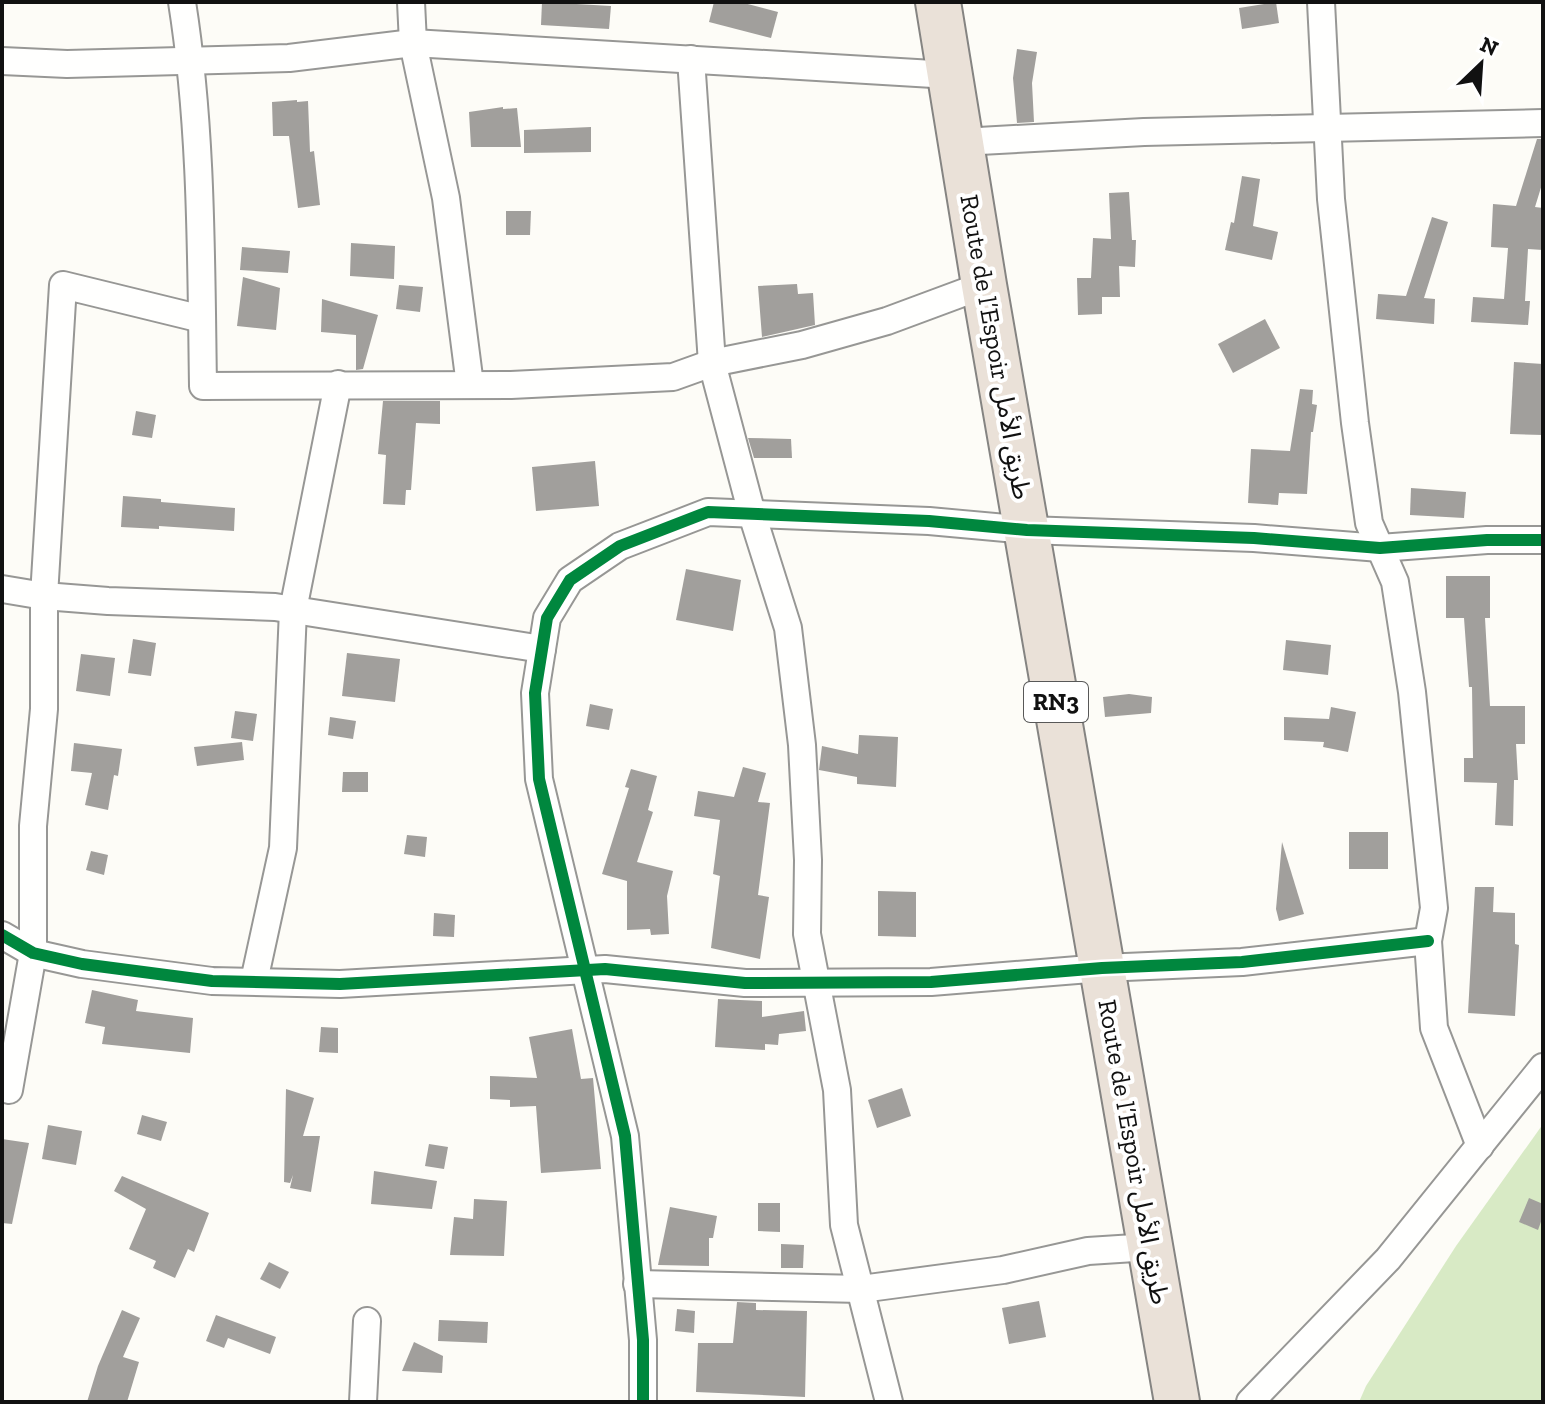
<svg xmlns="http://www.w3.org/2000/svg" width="1545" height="1404" font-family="'Zilla Slab','Noto Sans Arabic',serif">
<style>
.forest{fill:#d8eac5}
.building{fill:#a19f9c}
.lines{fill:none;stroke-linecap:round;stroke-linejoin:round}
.street-casing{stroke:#979795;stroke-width:30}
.highway-casing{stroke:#858482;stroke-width:48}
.street{stroke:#fffffe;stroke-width:26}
.highway{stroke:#eae1d8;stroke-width:44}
.cycleway-casing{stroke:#fff;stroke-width:17}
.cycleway{stroke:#00873e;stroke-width:12}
.labels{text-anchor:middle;stroke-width:8;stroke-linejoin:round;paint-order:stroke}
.shield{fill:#fff;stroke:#585858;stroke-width:2}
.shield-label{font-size:24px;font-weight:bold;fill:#111}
.street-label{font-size:26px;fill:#111;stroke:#fff}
</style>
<rect width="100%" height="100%" fill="#fdfcf7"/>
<path class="forest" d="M1543 1124V1402H1359L1366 1386 1456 1246Z"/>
<g class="building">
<path d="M542 2 611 6 609 29 541 25Z"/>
<path d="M714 2H740L778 12 771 38 709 22Z"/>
<path d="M1276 2 1279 23 1242 29 1239 8Z"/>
<path d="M1017 49 1037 52 1032 83 1034 122 1017 123 1013 78Z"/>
<path d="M297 100V102L308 101 310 152 314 151 320 205 298 208 289 136H273L272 102Z"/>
<path d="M503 107V109L517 108 521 147H471L469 112Z"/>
<path d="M591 127V152L524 153V130Z"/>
<path d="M1537 139H1543V181L1535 207 1543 208V250L1528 249 1525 301H1530L1528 325 1471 322 1473 297 1504 299 1508 248 1491 247 1493 204 1516 206Z"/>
<path d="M1242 176 1260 179 1253 226 1278 232 1272 260 1225 250 1231 222 1234 223Z"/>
<path d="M1129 192 1132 240H1136L1135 267 1119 266 1120 297H1102V314L1078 315 1077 278H1091L1093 238 1111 239 1109 193Z"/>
<path d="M506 211H531L530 235H506Z"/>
<path d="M1432 217 1448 222 1424 298 1435 299 1434 324 1376 319 1378 294 1406 296Z"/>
<path d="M351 243 395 246 394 279 350 276Z"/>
<path d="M242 247 290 251 288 273 240 270Z"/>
<path d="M243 277 280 288 276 330 237 326Z"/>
<path d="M797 284 798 294 813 293 815 325 762 337 758 286Z"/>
<path d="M399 285 423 287 420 312 396 309Z"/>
<path d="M322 299 378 315 363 369 356 370V335L321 332Z"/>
<path d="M1265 319 1280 348 1233 373 1218 344Z"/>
<path d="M1514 362 1543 364V435L1510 434Z"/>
<path d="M1300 389 1313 390 1312 404 1317 405 1313 432H1311L1307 494 1279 493 1278 505 1248 503 1251 449 1290 451Z"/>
<path d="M383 401H440V424L416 423 411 490H406L405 505 383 504 386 455 378 454Z"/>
<path d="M136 411 156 415 152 438 132 435Z"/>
<path d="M748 438 791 439 792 458H754Z"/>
<path d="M595 461 599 506 536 511 532 467Z"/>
<path d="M1411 488 1466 492 1464 518 1410 515Z"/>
<path d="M123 496 161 499V502L235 508 234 531 159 526V529L121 527Z"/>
<path d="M686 569 741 580 733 631 676 620Z"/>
<path d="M1446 576H1490V618H1485L1490 706H1525V744H1516L1518 780H1514L1513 826 1495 825 1497 783 1464 782V758H1473L1472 687H1469L1464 618H1446Z"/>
<path d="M133 639 156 643 151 676 128 673Z"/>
<path d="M1286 640 1331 645 1328 675 1283 670Z"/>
<path d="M347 653 400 659 395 702 342 696Z"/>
<path d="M81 654 115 658 110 696 76 691Z"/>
<path d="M1129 694 1152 697 1151 713 1105 717 1103 697Z"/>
<path d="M590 704 613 709 609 730 586 726Z"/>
<path d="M1331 707 1356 712 1348 752 1323 747 1324 742 1284 740V717L1329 719Z"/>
<path d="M235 711 257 714 253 741 231 738Z"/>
<path d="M330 717 356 721 353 739 328 735Z"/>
<path d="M859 735 898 737 896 787 857 784V777L819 770 822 746 858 754Z"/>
<path d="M242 742 244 760 197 766 194 747Z"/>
<path d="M74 743 122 749 118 776 114 775 108 810 85 805 92 773 71 771Z"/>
<path d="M743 767 766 773 758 802 770 803 758 895 769 897 760 959 711 948 720 876 713 874 720 820 694 816 698 791 734 797Z"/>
<path d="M631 769 657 776 648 810 653 812 637 862 673 871 667 896 669 934 651 935 650 929 627 930V881L602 874 629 788 625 787Z"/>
<path d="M343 772H368V792H342Z"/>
<rect x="1349" y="832" width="39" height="37"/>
<path d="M407 835 427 837 425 857 404 854Z"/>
<path d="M1282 842 1304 914 1279 921 1276 909Z"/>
<path d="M91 851 108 855 104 875 86 870Z"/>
<path d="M1475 887H1494L1493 912 1515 913V944L1519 945 1515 1016 1468 1013Z"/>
<path d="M878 891 916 892V937L878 936Z"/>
<path d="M434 913 455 915 454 937 433 936Z"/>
<path d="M92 990 138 1000 136 1011 193 1018 190 1053 102 1044 105 1027 85 1023Z"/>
<path d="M718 999 762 1001V1017L804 1011 806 1031 779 1034 778 1045 765 1044V1050L715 1047Z"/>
<path d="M321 1027 338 1028V1053L319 1052Z"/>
<path d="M572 1029 581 1079 593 1078 601 1169 541 1173 536 1106 510 1107V1100L490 1099V1076L537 1078 529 1037Z"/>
<path d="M902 1088 911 1116 877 1128 868 1100Z"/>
<path d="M286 1089 314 1098 303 1136H320L311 1192 290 1188 293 1175 290 1183 284 1182Z"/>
<path d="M142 1115 167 1122 161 1141 137 1134Z"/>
<path d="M48 1125 82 1131 76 1165 42 1159Z"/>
<path d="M2 1139 29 1143 12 1224 2 1223Z"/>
<path d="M429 1144 448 1147 444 1169 425 1166Z"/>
<path d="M374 1171 437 1181 432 1209 371 1204Z"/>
<path d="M122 1176 209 1213 194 1252 188 1249 175 1278 153 1268 156 1261 129 1249 146 1209 114 1191Z"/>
<path d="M1529 1198 1543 1204V1216L1538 1230 1519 1222Z"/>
<path d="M474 1199 507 1201 504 1256 450 1255 454 1217 473 1219Z"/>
<path d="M758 1203H780V1232L758 1231Z"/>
<path d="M670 1207 717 1216 713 1238H709V1266L658 1265Z"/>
<path d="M781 1244 804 1245 803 1268H781Z"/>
<path d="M269 1262 289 1272 280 1289 260 1279Z"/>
<path d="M1039 1301 1046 1337 1009 1344 1002 1308Z"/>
<path d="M737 1302 756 1303V1310L807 1311 805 1397 696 1392 698 1343H733Z"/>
<path d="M677 1309 695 1311 694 1333 675 1331Z"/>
<path d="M122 1310 140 1318 123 1357 139 1362 127 1402H87L98 1366Z"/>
<path d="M216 1315 276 1337 270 1354 228 1338 224 1348 206 1341Z"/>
<path d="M439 1320 488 1322 487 1343 438 1341Z"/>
<path d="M414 1342 443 1356 442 1373 402 1371Z"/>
</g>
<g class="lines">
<defs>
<g id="street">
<path d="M182 2C202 128 201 258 203 386L511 385 673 377 712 363 802 345 887 321 984 285"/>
<path d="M411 2 413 43 446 198 470 385"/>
<path d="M1321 2 1331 199 1355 423 1369 523 1395 582 1412 692 1434 908 1428 941 1434 1028 1480 1146"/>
<path d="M691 59 712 363 752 514 788 628 802 745 808 860 807 934 837 1090 844 1225 889 1402"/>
<path d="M2 61 67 64 289 58 413 43 950 75"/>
<path d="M961 142 1144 132 1543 123"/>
<path d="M2 589 44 596 108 601 275 607 542 649"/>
<path d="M2 935 33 953 82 964 212 981 340 984 605 969 745 983 931 982 1102 968 1242 962 1428 941"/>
<path d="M254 981 283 848 293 610 338 384"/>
<path d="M9 1090 33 953V826L44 709V596L63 285 202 319"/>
<path d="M637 1284 861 1289 1003 1270 1088 1251 1150 1247"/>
<path d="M363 1402 367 1321"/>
<path d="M643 1402V1340L625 1136 539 779 535 693 547 618 570 580 620 546 708 512 929 521 1027 530 1254 538 1380 548 1487 540H1543"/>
<path d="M1250 1402 1388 1259 1543 1067"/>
</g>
<path id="highway" d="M938 2 984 285 1177 1402"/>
</defs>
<use href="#street" class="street-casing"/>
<use href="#highway" class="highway-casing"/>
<use href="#street" class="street"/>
<use href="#highway" class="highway"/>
<defs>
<g id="cycleway">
<path d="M2 935 33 953 82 964 212 981 340 984 605 969 745 983 931 982 1102 968 1242 962 1428 941"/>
<path d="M643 1402V1340L625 1136 539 779 535 693 547 618 570 580 620 546 708 512 929 521 1027 530 1254 538 1380 548 1487 540H1543"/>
</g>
</defs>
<use href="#cycleway" class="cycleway-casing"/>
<use href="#cycleway" class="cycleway"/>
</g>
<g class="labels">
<rect class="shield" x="1024" y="682" width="64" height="40" rx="6"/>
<g class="shield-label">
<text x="1056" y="710">RN3</text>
</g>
<g class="street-label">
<text transform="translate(996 347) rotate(80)" y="9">Route de l’Espoir طريق الأمل</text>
<text transform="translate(1134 1152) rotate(80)" y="9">Route de l’Espoir طريق الأمل</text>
</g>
</g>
<rect width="1545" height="1404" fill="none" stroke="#111111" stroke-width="8"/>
<g transform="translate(1481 64) rotate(25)" stroke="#ffffff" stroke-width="6" paint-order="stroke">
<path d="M0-6L14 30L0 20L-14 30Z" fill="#111111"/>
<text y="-12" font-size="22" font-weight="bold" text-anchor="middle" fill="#111111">N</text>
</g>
</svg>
